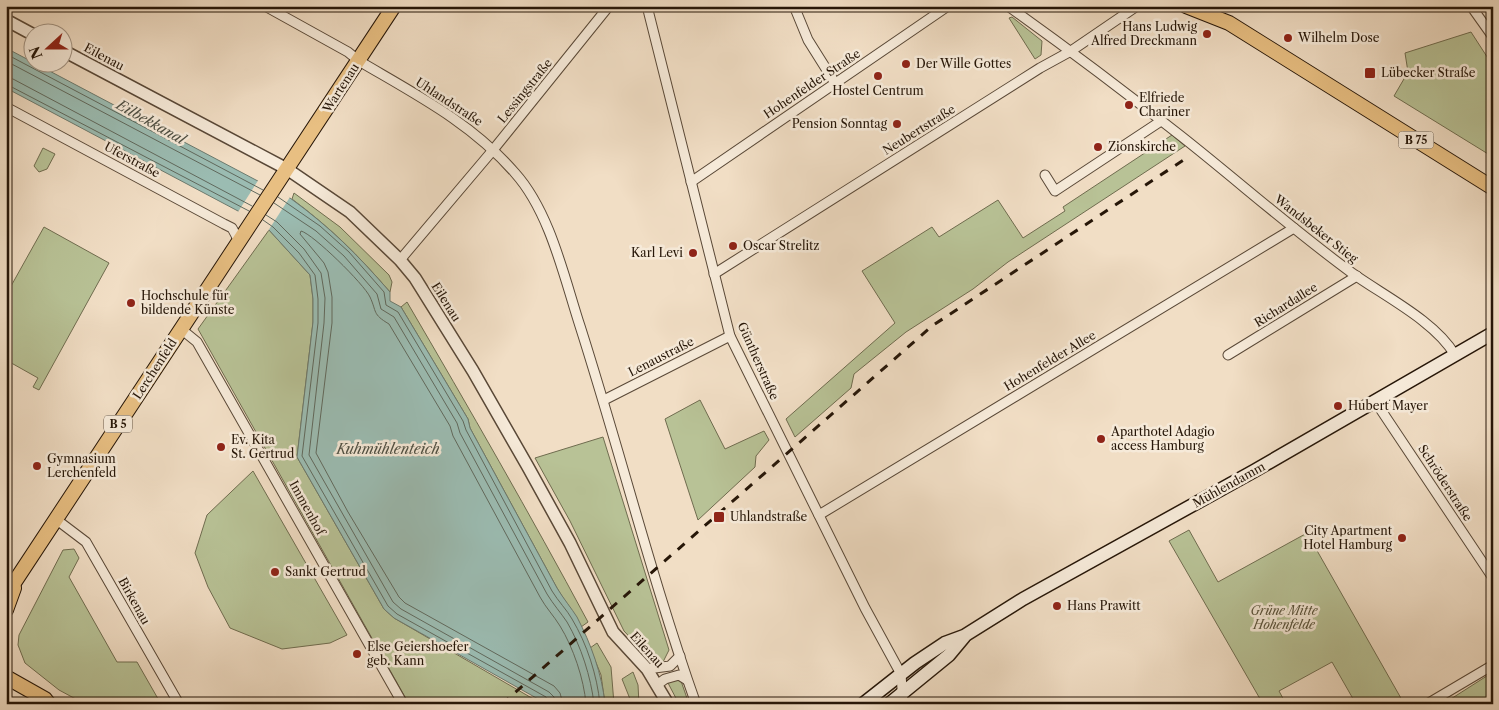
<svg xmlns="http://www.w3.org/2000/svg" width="1499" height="710" font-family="'Libre Caslon Text',serif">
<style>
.green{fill:#b8c296;stroke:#6f6c4f}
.water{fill:#9bbcb2;stroke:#6c7a6e}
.pier{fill:#f1dec5}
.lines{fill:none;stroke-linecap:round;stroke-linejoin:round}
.shore{stroke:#60695d;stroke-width:1}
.minor-casing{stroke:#594837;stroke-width:11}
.tertiary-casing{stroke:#594837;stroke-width:14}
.secondary-casing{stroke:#261608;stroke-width:15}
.primary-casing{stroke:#261608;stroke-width:16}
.minor{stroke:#f6ead9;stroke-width:9}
.tertiary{stroke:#f6ead9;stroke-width:11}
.secondary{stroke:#f6ead9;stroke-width:12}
.primary{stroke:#e8bf82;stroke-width:14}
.rail{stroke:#261608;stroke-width:3;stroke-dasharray:9 9;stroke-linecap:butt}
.poi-dot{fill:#8f2418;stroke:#f6ead9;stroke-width:2}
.labels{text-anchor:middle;stroke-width:5;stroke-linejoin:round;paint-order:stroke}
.shield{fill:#f6ead9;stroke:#645647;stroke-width:1}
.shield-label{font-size:11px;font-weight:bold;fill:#261608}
.poi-label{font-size:12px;fill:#261608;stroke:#f6ead9;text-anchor:start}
.street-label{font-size:12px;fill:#261608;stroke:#f6ead9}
.park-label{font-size:12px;font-style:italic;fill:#59523a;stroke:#f6ead9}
.water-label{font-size:14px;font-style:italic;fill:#4f5044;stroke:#f6ead9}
</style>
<rect width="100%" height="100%" fill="#f1dec5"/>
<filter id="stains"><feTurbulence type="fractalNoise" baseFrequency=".004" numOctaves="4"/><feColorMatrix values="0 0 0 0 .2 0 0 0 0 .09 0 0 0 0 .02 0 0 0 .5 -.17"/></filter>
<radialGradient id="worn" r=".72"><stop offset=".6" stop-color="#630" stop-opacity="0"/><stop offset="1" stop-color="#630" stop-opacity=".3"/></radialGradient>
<g class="green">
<path d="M1012 17 1042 41 1041 55 1035 59 1009 18Z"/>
<path d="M1471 32 1493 66V157L1394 96 1408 72 1405 53Z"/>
<path d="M1172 135 1185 146 1008 262 973 289 906 332 854 374 851 388 795 437 786 419 895 323 862 271 932 227 939 237 998 200 1023 238 1065 211 1063 207Z"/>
<path d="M43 148 55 154 47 169 39 172 34 166Z"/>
<path d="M294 193 340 227 389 275 392 282 390 292C357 254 332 229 292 199Z"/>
<path d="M44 227 109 263 39 390 33 387 38 378 6 360V295Z"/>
<path d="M269 230 310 275 313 299V322L297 457 384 609 394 618 542 704H409L198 329Z"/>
<path d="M407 302C469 408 530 514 588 622L581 627C575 613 565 602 557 588L470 428 468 419 401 307Z"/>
<path d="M700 400 725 449 764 431 769 440 756 456 755 467 698 520 665 419Z"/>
<path d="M603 437 669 650 663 662 655 664 624 631 570 521 535 458Z"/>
<path d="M253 471 347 635 330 643 282 649 230 628 208 587 195 553 207 515Z"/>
<path d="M1189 530 1218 582 1307 533 1402 700 1395 704H1356L1332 662 1279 691 1286 704H1263L1169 541Z"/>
<path d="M74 549 79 558 69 577 117 662H137L161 704H85L59 690 25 663 18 645 19 635 63 550Z"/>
<path d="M597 643 611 667 614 704H605L601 675 590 648Z"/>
<path d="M633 672 638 685 639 704H632L622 679Z"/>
<path d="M1493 672V704H1443Z"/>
<path d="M672 679 681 681 689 704H679L668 683Z"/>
</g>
<path class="water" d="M6 48 290 198C331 228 356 253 390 292V301L401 307 468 419 470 428 557 588C563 598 572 609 577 617 591 644 602 674 605 704H547L394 618 384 609 297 457 313 322V299L310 275 269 230 238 211 6 88Z"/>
<path class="pier" d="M259 179 290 197 268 231 238 212Z"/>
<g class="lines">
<g class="shore">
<path d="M6 54 263 190"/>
<path d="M6 61 260 195"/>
<path d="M6 77 13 79 252 206"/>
<path d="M6 84 249 211"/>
<path d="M278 197 320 226 349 252 384 292 386 305 398 312 463 421 466 430 552 591C558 601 567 610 572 619 587 644 597 675 600 704"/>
<path d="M274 203 316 231 344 256 377 294 381 309 394 317 457 423 460 433 547 594C553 604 561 613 567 622 581 646 591 677 594 704"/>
<path d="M266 215 277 222 304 249 321 273 325 298 324 323 309 455 393 602 401 609 549 692 554 697 555 704"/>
<path d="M263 220 273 227 299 253 315 275 318 299V323L302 456 388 606 397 614 546 697 549 704"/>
<path d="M563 704 560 693 554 686 405 603 399 597 348 512 316 453 332 323V297L328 272 324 263 300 234 301 231C313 234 364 284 370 297 377 312 372 314 389 324L450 426 453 436 540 597C546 608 554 616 560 626 573 647 584 679 586 704"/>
</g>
<defs>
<g id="minor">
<path d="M265 6 348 52 359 61C415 94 472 123 515 173 550 212 564 277 580 326 620 451 652 580 696 704"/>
<path d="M647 6 730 336 865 608 901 674 903 704"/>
<path d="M794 6 808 40 835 83"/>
<path d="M1008 6C1067 48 1124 91 1181 136 1238 181 1293 230 1352 273 1384 296 1435 321 1455 355"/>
<path d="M1471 6 1493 37"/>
<path d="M6 107 224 224 232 228 239 241"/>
<path d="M1045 175 1055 191 1161 121"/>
<path d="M691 182 948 6"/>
<path d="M400 260 493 150 609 6"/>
<path d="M714 274 1040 68 1071 51 1137 6"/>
<path d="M181 329 197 342 403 704"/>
<path d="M1228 355 1357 276"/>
<path d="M604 400 730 336"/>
<path d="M1375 401 1493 578"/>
<path d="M819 515 1294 228"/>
<path d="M57 520 86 542 179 704"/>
<path d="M647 669 670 666 680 656"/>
<path d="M658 684 665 679 679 675 687 680"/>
<path d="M1427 704 1493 665"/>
</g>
<g id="tertiary">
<path d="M6 20 32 34"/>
<path d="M62 50 287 169 350 212 400 260 415 278 473 371 528 467 570 543 613 632 647 669 668 704"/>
</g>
<g id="secondary">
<path d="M863 704 915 663 945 643 964 636 1023 599 1254 471 1493 333"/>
<path d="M889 704 949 655 964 637"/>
</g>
<g id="primary">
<path d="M1186 6 1229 23 1493 188"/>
<path d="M6 595 394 6"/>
<path d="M6 610 14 588"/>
<path d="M6 677 45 699 49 704"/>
</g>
</defs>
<use href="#minor" class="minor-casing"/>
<use href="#tertiary" class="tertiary-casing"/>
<use href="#secondary" class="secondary-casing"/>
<use href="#primary" class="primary-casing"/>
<use href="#minor" class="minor"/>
<use href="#tertiary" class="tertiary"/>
<use href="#secondary" class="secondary"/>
<use href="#primary" class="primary"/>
<path class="rail" d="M502 704 932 326 1188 157"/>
</g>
<g class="poi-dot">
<circle cx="1207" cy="34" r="5"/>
<circle cx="1288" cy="38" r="5"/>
<circle cx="906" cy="64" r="5"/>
<rect x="1364" y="67" width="12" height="12" rx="2.5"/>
<circle cx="878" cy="76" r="5"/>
<circle cx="1129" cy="105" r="5"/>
<circle cx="897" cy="124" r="5"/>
<circle cx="1098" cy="147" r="5"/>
<circle cx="733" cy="246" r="5"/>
<circle cx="693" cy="253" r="5"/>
<circle cx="131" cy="303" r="5"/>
<circle cx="1338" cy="406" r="5"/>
<circle cx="1101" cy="439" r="5"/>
<circle cx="221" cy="447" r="5"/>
<circle cx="37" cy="466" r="5"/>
<rect x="713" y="511" width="12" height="12" rx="2.5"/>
<circle cx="1402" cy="538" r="5"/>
<circle cx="275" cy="572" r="5"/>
<circle cx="1057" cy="606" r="5"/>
<circle cx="357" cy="654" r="5"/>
</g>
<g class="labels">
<g class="shield">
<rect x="1398.5" y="131.5" width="35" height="17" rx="4"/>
<rect x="104" y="415.5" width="28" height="17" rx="4"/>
</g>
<g class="shield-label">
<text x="1416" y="144">B 75</text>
<text x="118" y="428">B 5</text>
</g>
<g class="poi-label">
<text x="1197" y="31" text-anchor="end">Hans Ludwig<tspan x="1197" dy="14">Alfred Dreckmann</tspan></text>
<text x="1298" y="42">Wilhelm Dose</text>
<text x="916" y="68">Der Wille Gottes</text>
<text x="1381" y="77">Lübecker Straße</text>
<text x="878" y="95" text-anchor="middle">Hostel Centrum</text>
<text x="1139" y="102">Elfriede<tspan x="1139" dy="14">Chariner</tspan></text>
<text x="887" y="128" text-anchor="end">Pension Sonntag</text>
<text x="1108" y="151">Zionskirche</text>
<text x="743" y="250">Oscar Strelitz</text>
<text x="683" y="257" text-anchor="end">Karl Levi</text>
<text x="141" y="300">Hochschule für<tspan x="141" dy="14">bildende Künste</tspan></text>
<text x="1348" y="410">Hubert Mayer</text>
<text x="1111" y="436">Aparthotel Adagio<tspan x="1111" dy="14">access Hamburg</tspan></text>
<text x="231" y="444">Ev. Kita<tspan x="231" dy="14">St. Gertrud</tspan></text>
<text x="47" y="463">Gymnasium<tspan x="47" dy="14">Lerchenfeld</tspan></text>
<text x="730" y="521">Uhlandstraße</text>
<text x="1392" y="535" text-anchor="end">City Apartment<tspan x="1392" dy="14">Hotel Hamburg</tspan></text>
<text x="285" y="576">Sankt Gertrud</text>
<text x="1067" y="610">Hans Prawitt</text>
<text x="367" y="651">Else Geiershoefer<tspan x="367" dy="14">geb. Kann</tspan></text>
</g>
<g class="street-label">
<text transform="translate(104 57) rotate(28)" y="4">Eilenau</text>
<text transform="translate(812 84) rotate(-34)" y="4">Hohenfelder Straße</text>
<text transform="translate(341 88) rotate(-57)" y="4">Wartenau</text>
<text transform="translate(525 91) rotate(-51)" y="4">Lessingstraße</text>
<text transform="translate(449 102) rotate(33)" y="4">Uhlandstraße</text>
<text transform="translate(919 130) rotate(-32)" y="4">Neubertstraße</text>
<text transform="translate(132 160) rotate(28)" y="4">Uferstraße</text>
<text transform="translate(1316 229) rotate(38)" y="4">Wandsbeker Stieg</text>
<text transform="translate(446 302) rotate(58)" y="4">Eilenau</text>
<text transform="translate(1286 305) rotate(-32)" y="4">Richardallee</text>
<text transform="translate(661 357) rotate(-27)" y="4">Lenaustraße</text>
<text transform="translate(758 361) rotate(66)" y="4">Güntherstraße</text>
<text transform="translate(1050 361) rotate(-31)" y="4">Hohenfelder Allee</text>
<text transform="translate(155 369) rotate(-57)" y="4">Lerchenfeld</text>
<text transform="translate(1445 483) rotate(57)" y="4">Schröderstraße</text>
<text transform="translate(1229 485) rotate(-29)" y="4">Mühlendamm</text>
<text transform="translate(307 508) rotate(61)" y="4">Immenhof</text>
<text transform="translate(134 601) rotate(61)" y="4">Birkenau</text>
<text transform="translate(647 650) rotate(48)" y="4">Eilenau</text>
</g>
<g class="park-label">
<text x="1284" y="615">Grüne Mitte<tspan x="1284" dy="14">Hohenfelde</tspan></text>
</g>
<g class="water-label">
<text transform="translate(151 122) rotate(29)" y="5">Eilbekkanal</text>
<text x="388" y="454">Kuhmühlenteich</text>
</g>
</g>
<rect width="1499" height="710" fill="none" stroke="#f1dec5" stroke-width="25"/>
<rect x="8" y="8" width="1484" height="695" fill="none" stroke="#261608" stroke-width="2.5"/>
<rect x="12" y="12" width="1474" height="685" fill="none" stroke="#261608"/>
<g transform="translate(48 48) rotate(249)"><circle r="24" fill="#f6ead9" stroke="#a39585"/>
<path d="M0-4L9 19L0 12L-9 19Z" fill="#8f2418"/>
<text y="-8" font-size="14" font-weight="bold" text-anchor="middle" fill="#261608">N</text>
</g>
<rect width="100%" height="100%" filter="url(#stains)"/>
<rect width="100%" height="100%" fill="url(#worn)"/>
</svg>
